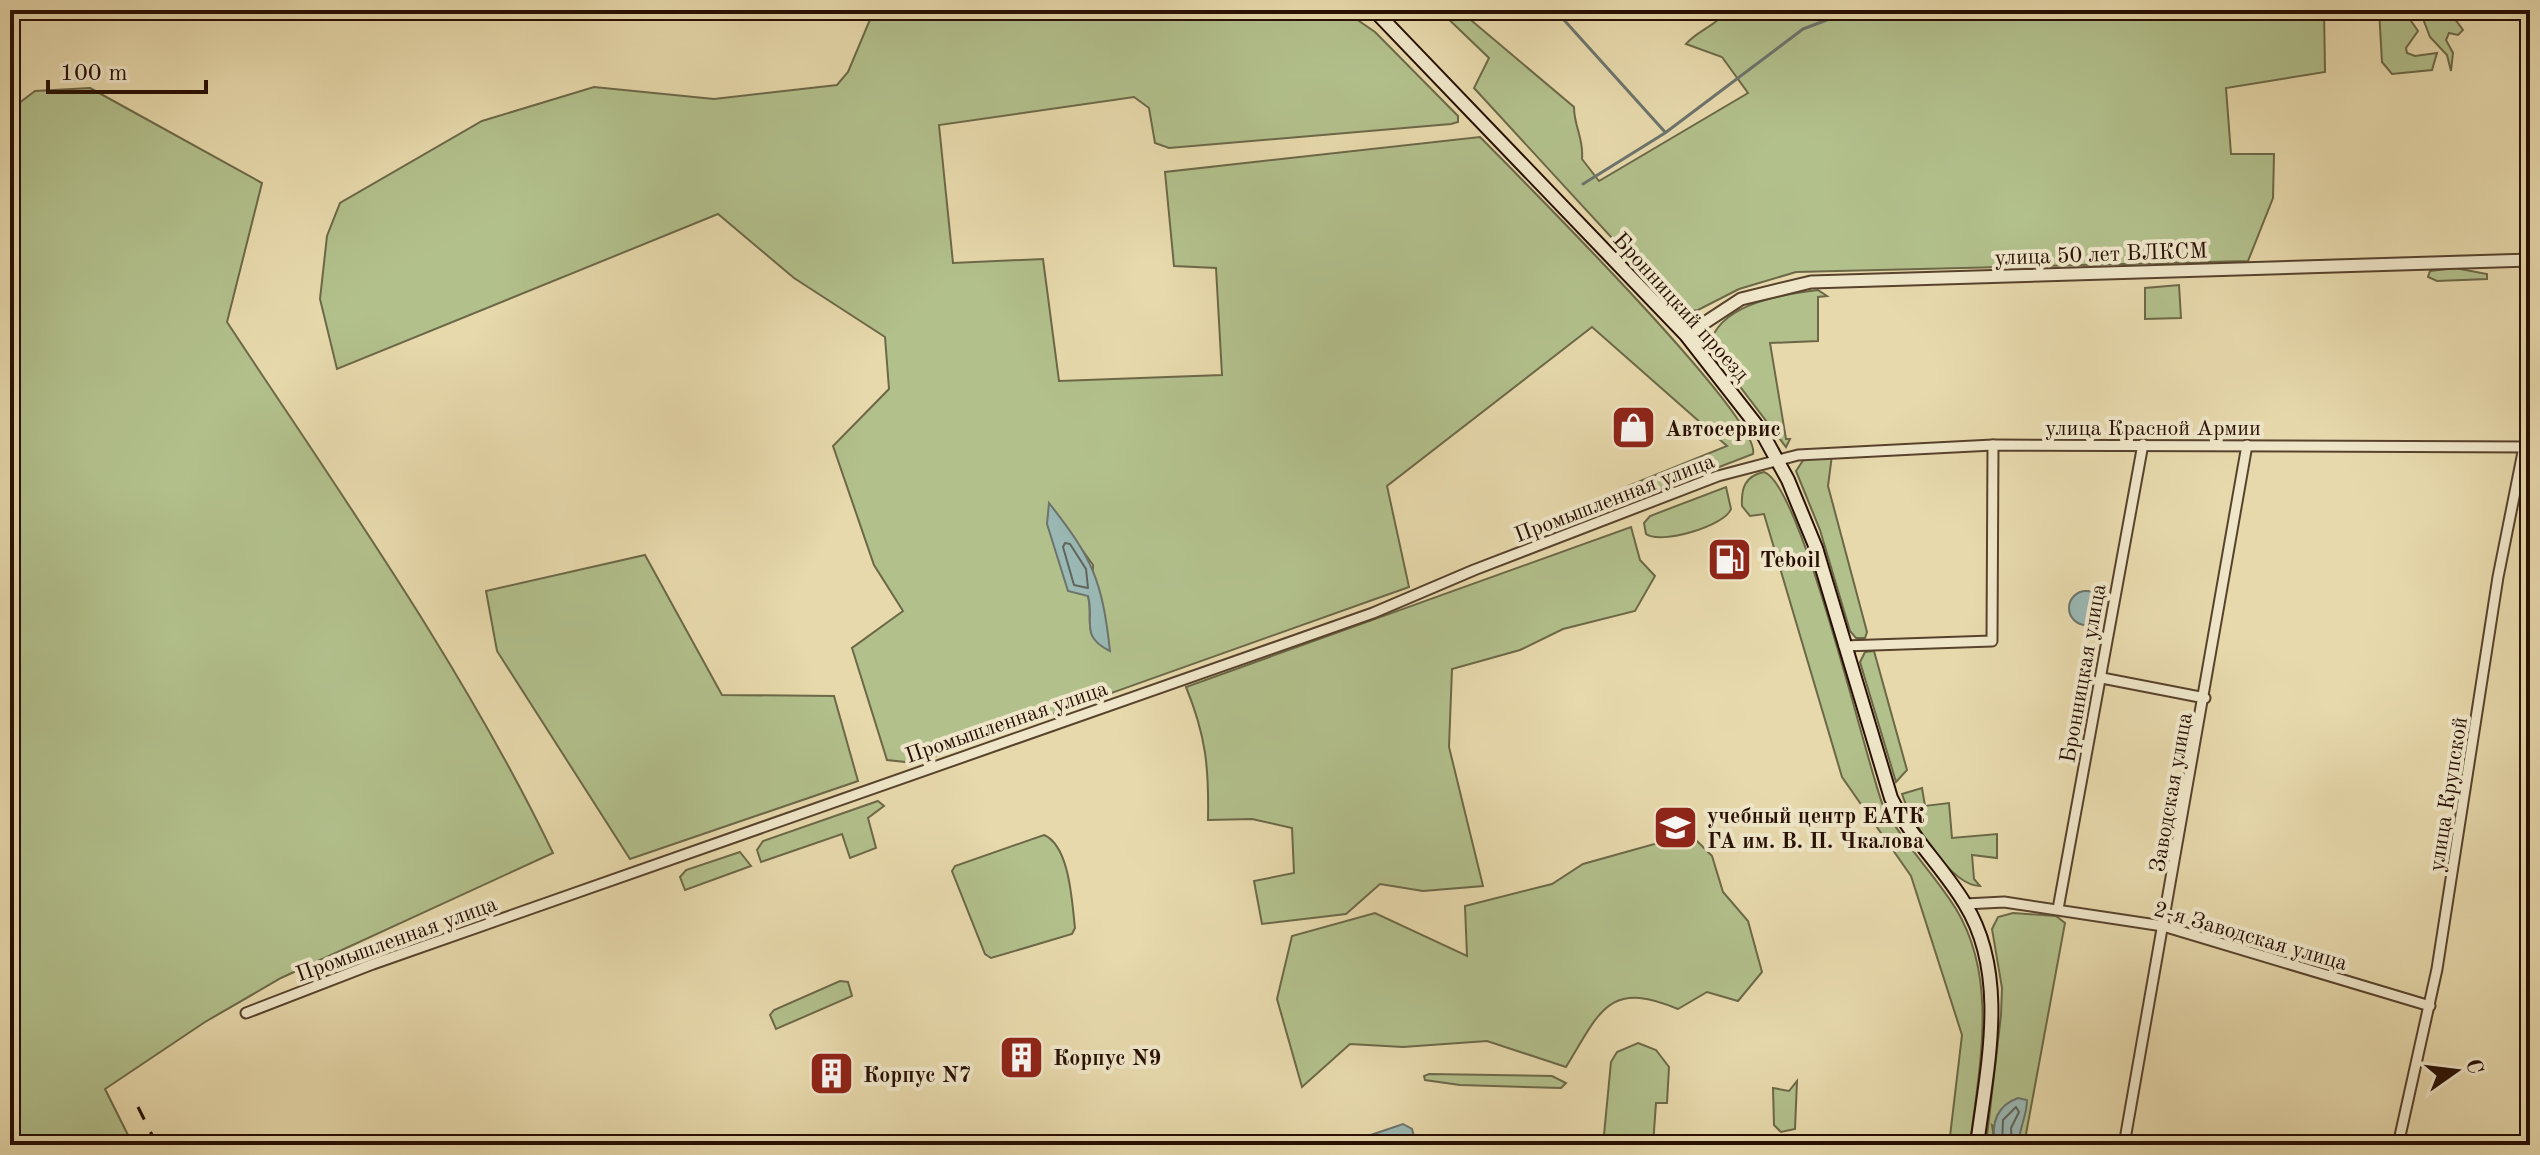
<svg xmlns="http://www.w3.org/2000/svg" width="2540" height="1155" font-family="'Old Standard TT',serif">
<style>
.green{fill:#b2c08c;stroke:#6c6847;stroke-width:2;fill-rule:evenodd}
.water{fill:#9ab8b4;stroke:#6c746d;stroke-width:2}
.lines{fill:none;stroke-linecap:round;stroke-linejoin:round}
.shore{stroke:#60645b;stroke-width:2}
.stream{stroke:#6c746d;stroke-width:3}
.minor-casing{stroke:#57422c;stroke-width:13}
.tertiary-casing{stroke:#57422c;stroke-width:15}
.secondary-casing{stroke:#270f02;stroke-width:16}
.minor{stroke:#efe6c9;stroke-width:9}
.tertiary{stroke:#efe6c9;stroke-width:11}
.secondary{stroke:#efe6c9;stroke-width:12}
.rail{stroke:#270f02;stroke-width:3;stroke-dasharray:14 14;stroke-linecap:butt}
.labels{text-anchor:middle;stroke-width:8;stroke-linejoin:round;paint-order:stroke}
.street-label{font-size:22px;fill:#270f02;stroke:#efe6c9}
.poi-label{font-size:22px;font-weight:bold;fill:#270f02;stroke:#efe6c9;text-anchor:start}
</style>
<rect width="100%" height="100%" fill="#e7d9ac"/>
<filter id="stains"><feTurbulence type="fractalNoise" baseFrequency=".0025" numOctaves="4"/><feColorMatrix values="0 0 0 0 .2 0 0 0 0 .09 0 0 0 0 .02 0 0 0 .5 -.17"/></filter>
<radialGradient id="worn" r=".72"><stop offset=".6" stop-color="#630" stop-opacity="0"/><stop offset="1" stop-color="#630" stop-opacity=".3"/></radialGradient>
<g class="green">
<path d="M874 10H1343L1375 32 1458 116V122L1451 124 1169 148 1155 143 1149 108 1134 97 939 125 953 263 1043 259 1059 381 1222 375 1216 268 1174 266 1165 172 1480 137C1517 175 1763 419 1753 454L1636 499 1628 486 1727 446 1592 327 1387 486 1409 587 915 763 887 760 852 648 903 611 874 565 833 446 889 389 885 337 794 278 718 214 337 369 320 299 327 236 340 203 482 121 594 87 714 99 837 85 848 72ZM1050 505 1093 565 1092 635C1087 621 1092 610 1088 596Z"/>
<path d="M1439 10H1459L1574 107C1574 127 1584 138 1582 159L1599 181 1748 93 1722 57 1686 44C1698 30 1717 26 1726 10H2324L2325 72 2226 88 2231 154H2274L2273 198 2248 261 1796 272 1739 289 1698 310 1685 312 1669 300 1474 88 1489 58Z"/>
<path d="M2379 10 2404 11 2418 31 2406 48 2407 53 2415 56 2437 53 2432 70 2392 74 2382 62Z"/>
<path d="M2467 10 2452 15 2463 30 2458 35 2449 33 2446 40 2453 53 2451 71 2447 55 2430 37 2420 11Z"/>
<path d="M90 88 262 183 227 322C341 495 463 666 553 853L281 978 205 1022 105 1089 133 1145H20L10 1128V110L35 91Z"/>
<path d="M2455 268 2487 274V279L2437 281 2428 277 2430 271Z"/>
<path d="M2179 285 2181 318 2145 319V288Z"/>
<path d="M1818 290 1827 296 1818 297V341L1770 343 1786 439H1790L1786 447 1716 355 1712 338C1726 303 1784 294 1818 290Z"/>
<path d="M1832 455 1828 486 1867 632 1865 638H1856L1850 631 1820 530 1796 471 1804 459Z"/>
<path d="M1764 472C1801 484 1864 753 1882 803 1902 843 1933 872 1956 909 1999 980 1979 1067 1970 1145H1949L1962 1035 1911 876 1842 777 1764 514 1750 516 1742 506C1741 488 1745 476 1764 472Z"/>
<path d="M1726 487 1731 509C1725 526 1660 545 1646 534L1644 523 1650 516Z"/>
<path d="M1631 527 1640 560 1655 576 1635 611 1563 629 1520 650 1452 669 1449 747 1483 886 1423 891 1380 884 1346 914 1262 924 1254 881 1294 873 1292 828 1252 819 1208 820C1209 767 1206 736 1186 687Z"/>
<path d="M645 555 722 695 834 696 858 781 630 859 497 651 486 591Z"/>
<path d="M1874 651 1907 770 1896 782 1860 662 1865 652Z"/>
<path d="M1922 788 1925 806 1949 803 1952 838 1997 834V858L1972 855 1974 879 1980 886C1951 886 1910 820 1902 794Z"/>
<path d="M878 801 884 806 868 818 876 848 850 858 842 834 761 862 757 850 763 841Z"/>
<path d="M1690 834 1712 856 1723 892 1748 921 1762 972 1738 1001 1707 992 1678 1009C1608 979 1600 1012 1566 1067L1487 1041 1403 1047 1350 1044 1302 1087 1277 999 1292 936 1375 913 1467 956 1465 906 1552 884 1583 864Z"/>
<path d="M1044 835C1070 846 1072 903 1075 928L1072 934 991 958 985 954 952 871 955 866Z"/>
<path d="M740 852 751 866 685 890 680 877 686 870Z"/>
<path d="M2013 913 2056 916 2065 923 2024 1145H2013L2019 1143 1992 1125 1995 1145H1986L2001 1015 2002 988 1992 929 1998 917Z"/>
<path d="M840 981 848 982 852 996 776 1029 770 1015 774 1010Z"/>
<path d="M1638 1043 1656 1050 1669 1067 1667 1103H1656L1653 1145H1603L1611 1062 1617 1052Z"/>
<path d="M1429 1074 1552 1076 1566 1083 1561 1088 1460 1085 1425 1080 1424 1076Z"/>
<path d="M1797 1081 1795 1129 1781 1132 1774 1125 1773 1088 1789 1091Z"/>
</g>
<g class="water">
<path d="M1049 503C1093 559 1102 580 1110 651 1079 636 1095 621 1088 596L1068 591 1047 524Z"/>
<circle cx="2086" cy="608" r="17"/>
<path d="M2018 1098 2027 1100C2027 1117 2019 1127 2019 1143L1995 1145C1991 1123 1996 1106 2018 1098Z"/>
<path d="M1403 1124 1412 1129 1415 1140 1424 1145H1367L1365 1137Z"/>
</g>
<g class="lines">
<g class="shore">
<path d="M1065 543 1070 544 1086 569 1088 588 1074 585 1063 547Z"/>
<path d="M2002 1145 2003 1120 2016 1107 2019 1112 2011 1128 2012 1145"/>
</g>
<g class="stream">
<path d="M1555 10 1665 132"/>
<path d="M1583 184 1665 133 1803 29 1853 10"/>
</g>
<defs>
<g id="minor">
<path d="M1844 646 1992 641 1993 445"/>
<path d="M2102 678 2205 698"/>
<path d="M1965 904 2004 902 2163 926 2430 1006"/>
<path d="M2058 909 2143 444"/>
<path d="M246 1013 373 964 1373 613 1474 570 1718 476 1798 455 1993 445 2530 447"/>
<path d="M2124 1145 2247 445"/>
<path d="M2398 1145 2437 969 2498 577 2524 447"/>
</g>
<path id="tertiary" d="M1686 335 1741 299 1811 282 2530 260"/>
<path id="secondary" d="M1374 10 1686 335 1761 431 1788 480 1816 548 1891 798C1911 838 1943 867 1965 904 2009 975 1987 1067 1977 1145"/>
</defs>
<use href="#minor" class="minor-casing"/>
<use href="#tertiary" class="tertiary-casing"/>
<use href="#secondary" class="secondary-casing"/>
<use href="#minor" class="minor"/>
<use href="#tertiary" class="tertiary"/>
<use href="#secondary" class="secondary"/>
<path class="rail" d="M138 1107 157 1145"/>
</g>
<defs>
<symbol id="shop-square" viewBox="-11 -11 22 22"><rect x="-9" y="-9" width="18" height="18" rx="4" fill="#8f2418" stroke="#efe6c9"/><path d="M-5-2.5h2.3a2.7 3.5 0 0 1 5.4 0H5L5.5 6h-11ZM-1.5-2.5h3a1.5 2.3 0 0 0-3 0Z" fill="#fff"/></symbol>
<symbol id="fuel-square" viewBox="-11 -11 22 22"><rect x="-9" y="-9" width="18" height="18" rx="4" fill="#8f2418" stroke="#efe6c9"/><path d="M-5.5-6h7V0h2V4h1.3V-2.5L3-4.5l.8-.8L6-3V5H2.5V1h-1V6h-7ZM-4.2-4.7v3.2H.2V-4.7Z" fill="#fff"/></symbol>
<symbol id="university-square" viewBox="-11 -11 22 22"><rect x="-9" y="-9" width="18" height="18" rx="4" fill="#8f2418" stroke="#efe6c9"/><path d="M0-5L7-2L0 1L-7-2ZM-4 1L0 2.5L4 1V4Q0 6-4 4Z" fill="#fff"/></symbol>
<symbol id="building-square" viewBox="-11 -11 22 22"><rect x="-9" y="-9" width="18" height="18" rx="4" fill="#8f2418" stroke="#efe6c9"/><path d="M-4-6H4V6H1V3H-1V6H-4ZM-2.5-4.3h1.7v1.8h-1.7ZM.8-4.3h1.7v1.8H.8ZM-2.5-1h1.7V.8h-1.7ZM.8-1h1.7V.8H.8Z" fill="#fff"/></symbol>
</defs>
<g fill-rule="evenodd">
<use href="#shop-square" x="1608" y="402" width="51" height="51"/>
<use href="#fuel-square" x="1704" y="534" width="51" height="51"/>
<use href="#university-square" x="1650" y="802" width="51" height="51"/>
<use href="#building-square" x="996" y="1032" width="51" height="51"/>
<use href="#building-square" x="806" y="1048" width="51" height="51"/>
</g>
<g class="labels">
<g class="street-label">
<text transform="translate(2101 253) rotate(-2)" y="8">улица 50 лет ВЛКСМ</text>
<text transform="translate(1682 306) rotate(48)" y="8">Бронницкий проезд</text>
<text x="2153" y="435">улица Красной Армии</text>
<text transform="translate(1614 497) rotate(-21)" y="8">Промышленная улица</text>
<text transform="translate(2082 673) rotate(-80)" y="8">Бронницкая улица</text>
<text transform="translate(1006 721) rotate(-19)" y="8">Промышленная улица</text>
<text transform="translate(2170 792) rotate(-80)" y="8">Заводская улица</text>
<text transform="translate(2447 794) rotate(-81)" y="8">улица Крупской</text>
<text transform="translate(2251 935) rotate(16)" y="8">2-я Заводская улица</text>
<text transform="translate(396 938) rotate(-20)" y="8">Промышленная улица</text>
</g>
<g class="poi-label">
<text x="1665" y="436">Автосервис</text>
<text x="1760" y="567">Teboil</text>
<text x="1707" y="823">учебный центр ЕАТК<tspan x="1707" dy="25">ГА им. В. П. Чкалова</tspan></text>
<text x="1053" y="1065">Корпус N9</text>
<text x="863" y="1082">Корпус N7</text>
</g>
</g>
<rect width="2540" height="1155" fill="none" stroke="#e7d9ac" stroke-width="40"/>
<rect x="12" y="12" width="2516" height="1131" fill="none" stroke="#270f02" stroke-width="4"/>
<rect x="20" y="20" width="2500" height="1115" fill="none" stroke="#270f02" stroke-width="2"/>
<g transform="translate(2456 1071) rotate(76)" stroke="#efe6c9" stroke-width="6" paint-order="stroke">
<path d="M0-6L14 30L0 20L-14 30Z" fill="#270f02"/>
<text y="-12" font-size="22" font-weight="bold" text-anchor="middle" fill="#270f02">С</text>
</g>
<path d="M48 80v12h158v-12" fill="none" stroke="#270f02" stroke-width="4"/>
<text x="60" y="80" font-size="24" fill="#270f02" stroke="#efe6c9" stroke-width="6" paint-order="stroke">100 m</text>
<rect width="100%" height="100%" filter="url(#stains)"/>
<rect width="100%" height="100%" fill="url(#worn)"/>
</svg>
